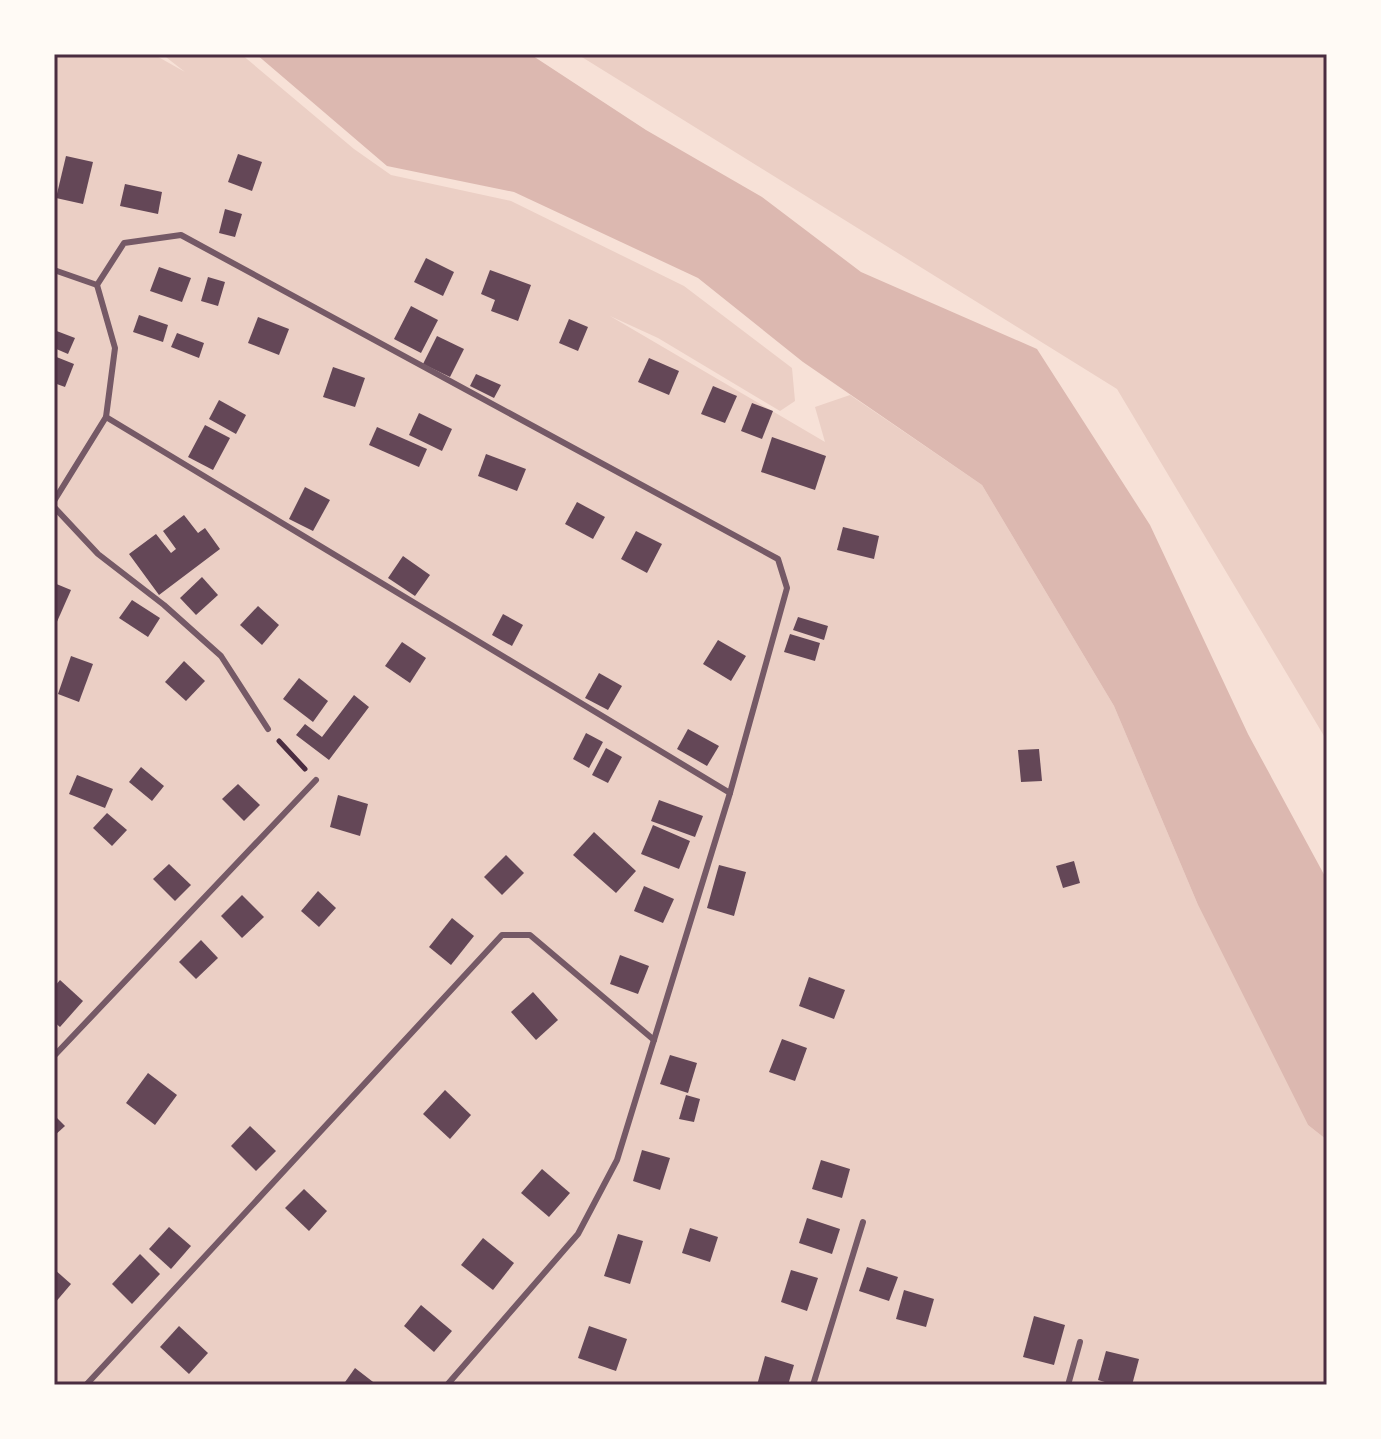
<svg xmlns="http://www.w3.org/2000/svg" width="1381" height="1439" font-family="'DM Sans',sans-serif">
<style>
.green{fill:#ebcfc5}
.water{fill:#dcb8b0}
.building{fill:#644757}
.lines{fill:none;stroke-linecap:round;stroke-linejoin:round}
.path{stroke:#4a2c40;stroke-width:5}
.service{stroke:#755966;stroke-width:6}
.neatline{fill:none;stroke:#4a2c40;stroke-width:3}
</style>
<rect width="100%" height="100%" fill="#f7e1d7"/>
<g class="green">
<path d="M54 54H153L185 72 162 54H241L354 149 391 175 511 201 684 286 792 368 795 401 780 411 658 338 610 316 825 442 815 407 850 395 982 485 1114 706 1198 905 1308 1125 1327 1140V1385H54Z"/>
<path d="M577 54H1327V741L1117 389Z"/>
</g>
<path class="water" d="M256 54H530L646 130 762 197 861 272 1037 349 1150 525 1248 734 1327 880V1140L1308 1125 1198 905 1114 706 982 485 803 362 698 278 514 192 387 166Z"/>
<g class="building">
<path d="M238 154 262 162 252 191 228 182Z"/>
<path d="M66 156 93 162 83 204 56 198Z"/>
<path d="M125 184 162 192 158 214 120 206Z"/>
<path d="M225 209 242 214 235 237 219 233Z"/>
<path d="M426 258 454 272 443 296 414 282Z"/>
<path d="M159 267 191 278 182 302 150 291Z"/>
<path d="M490 270 531 285 518 321 491 311 495 300 481 294Z"/>
<path d="M208 277 225 282 218 306 201 301Z"/>
<path d="M411 306 438 320 421 353 394 339Z"/>
<path d="M139 315 168 325 163 342 133 332Z"/>
<path d="M258 317 289 329 279 355 248 343Z"/>
<path d="M569 319 588 327 578 351 559 343Z"/>
<path d="M54 330 75 338 68 354 54 348Z"/>
<path d="M177 333 204 343 199 358 171 347Z"/>
<path d="M437 336 464 349 450 377 423 364Z"/>
<path d="M54 356 74 364 65 387 54 383Z"/>
<path d="M649 358 679 371 669 395 638 382Z"/>
<path d="M333 367 365 378 355 407 323 397Z"/>
<path d="M476 374 501 385 494 398 470 386Z"/>
<path d="M713 386 737 396 725 423 701 414Z"/>
<path d="M219 400 246 415 236 434 209 419Z"/>
<path d="M752 403 773 411 762 439 741 431Z"/>
<path d="M419 413 452 429 442 451 409 435Z"/>
<path d="M205 425 230 438 213 470 188 457Z"/>
<path d="M377 427 427 449 419 467 369 445Z"/>
<path d="M772 437 826 456 815 490 761 472Z"/>
<path d="M486 454 526 469 517 491 478 476Z"/>
<path d="M305 487 330 500 313 531 289 519Z"/>
<path d="M577 502 605 517 593 539 565 524Z"/>
<path d="M184 515 198 533 205 528 220 549 159 595 129 554 156 534 171 553 176 549 163 531Z"/>
<path d="M843 527 879 536 874 559 837 550Z"/>
<path d="M636 531 662 544 647 573 621 559Z"/>
<path d="M403 556 430 575 415 596 388 578Z"/>
<path d="M202 577 218 595 196 615 180 598Z"/>
<path d="M54 583 71 590 56 624 54 623Z"/>
<path d="M132 600 160 618 148 637 119 618Z"/>
<path d="M258 606 279 625 262 645 240 625Z"/>
<path d="M503 614 523 625 512 646 492 635Z"/>
<path d="M798 617 828 626 824 640 793 630Z"/>
<path d="M790 634 820 643 815 661 784 652Z"/>
<path d="M718 640 746 656 731 681 703 664Z"/>
<path d="M402 642 426 658 410 683 385 666Z"/>
<path d="M71 656 93 664 79 702 58 694Z"/>
<path d="M184 661 205 681 186 701 165 682Z"/>
<path d="M599 673 622 686 608 710 585 698Z"/>
<path d="M299 678 328 701 313 722 283 699Z"/>
<path d="M354 695 369 707 329 760 296 735 305 724 322 737Z"/>
<path d="M688 729 719 746 707 766 677 749Z"/>
<path d="M586 733 603 742 589 768 573 759Z"/>
<path d="M606 748 622 757 608 783 592 775Z"/>
<path d="M1039 749 1042 781 1021 782 1018 750Z"/>
<path d="M141 767 164 786 152 801 129 782Z"/>
<path d="M77 775 113 789 105 808 69 794Z"/>
<path d="M238 784 260 805 244 821 222 799Z"/>
<path d="M338 795 368 804 360 836 330 827Z"/>
<path d="M659 800 703 816 695 837 651 821Z"/>
<path d="M107 813 127 830 112 846 93 828Z"/>
<path d="M653 825 690 841 679 869 641 854Z"/>
<path d="M594 832 636 871 616 893 573 855Z"/>
<path d="M506 855 524 873 502 895 484 877Z"/>
<path d="M1074 861 1080 883 1063 888 1056 866Z"/>
<path d="M169 864 191 885 175 901 153 879Z"/>
<path d="M719 865 746 872 734 916 707 908Z"/>
<path d="M644 886 674 899 663 923 634 911Z"/>
<path d="M318 891 336 908 319 927 301 911Z"/>
<path d="M242 895 264 917 242 938 221 916Z"/>
<path d="M452 918 474 936 451 965 429 947Z"/>
<path d="M201 940 218 958 196 979 179 962Z"/>
<path d="M620 955 649 966 638 994 610 984Z"/>
<path d="M809 977 845 990 834 1019 799 1006Z"/>
<path d="M60 980 83 1001 60 1027 54 1022V987Z"/>
<path d="M533 992 558 1020 536 1040 511 1012Z"/>
<path d="M782 1039 807 1048 795 1081 769 1072Z"/>
<path d="M670 1055 697 1063 688 1093 660 1084Z"/>
<path d="M148 1073 177 1095 155 1125 126 1103Z"/>
<path d="M445 1090 471 1115 450 1139 423 1114Z"/>
<path d="M686 1095 700 1099 694 1122 679 1119Z"/>
<path d="M54 1115 65 1126 54 1136Z"/>
<path d="M250 1126 276 1151 256 1171 231 1146Z"/>
<path d="M642 1150 670 1158 660 1190 633 1181Z"/>
<path d="M821 1160 850 1169 842 1198 812 1189Z"/>
<path d="M542 1169 570 1193 549 1217 521 1193Z"/>
<path d="M304 1189 327 1211 309 1231 285 1208Z"/>
<path d="M807 1218 840 1229 832 1254 799 1243Z"/>
<path d="M169 1227 191 1246 171 1269 149 1249Z"/>
<path d="M690 1228 718 1237 710 1262 682 1253Z"/>
<path d="M618 1234 643 1241 630 1284 604 1276Z"/>
<path d="M483 1238 514 1263 493 1290 461 1265Z"/>
<path d="M140 1254 160 1274 132 1304 112 1284Z"/>
<path d="M867 1267 898 1277 889 1301 859 1291Z"/>
<path d="M54 1269 71 1284 54 1304Z"/>
<path d="M791 1270 818 1278 807 1311 781 1302Z"/>
<path d="M904 1290 934 1299 926 1327 896 1319Z"/>
<path d="M421 1305 452 1331 434 1352 404 1326Z"/>
<path d="M1034 1316 1065 1325 1054 1365 1023 1357Z"/>
<path d="M179 1326 208 1353 189 1374 160 1347Z"/>
<path d="M589 1326 627 1339 616 1371 578 1358Z"/>
<path d="M1106 1351 1139 1359 1132 1385H1115L1098 1380Z"/>
<path d="M765 1356 794 1365 788 1385H757Z"/>
<path d="M355 1368 377 1385H343Z"/>
</g>
<g class="lines">
<path class="path" d="M279 741 305 769"/>
<g class="service">
<path d="M54 270 97 285"/>
<path d="M97 285 124 243 181 235 778 559 787 588 730 793 617 1160 578 1234 447 1385"/>
<path d="M106 417 730 793"/>
<path d="M54 501 106 417 115 348 97 285"/>
<path d="M54 507 98 554 164 605 221 656 268 729"/>
<path d="M54 1056 316 780"/>
<path d="M86 1385 502 935H530L654 1040"/>
<path d="M813 1385 863 1222"/>
<path d="M1068 1385 1080 1342"/>
</g>
</g>
<rect width="1381" height="1439" fill="none" stroke="#fffaf5" stroke-width="112"/>
<rect x="56" y="56" width="1269" height="1327" class="neatline"/>
</svg>
